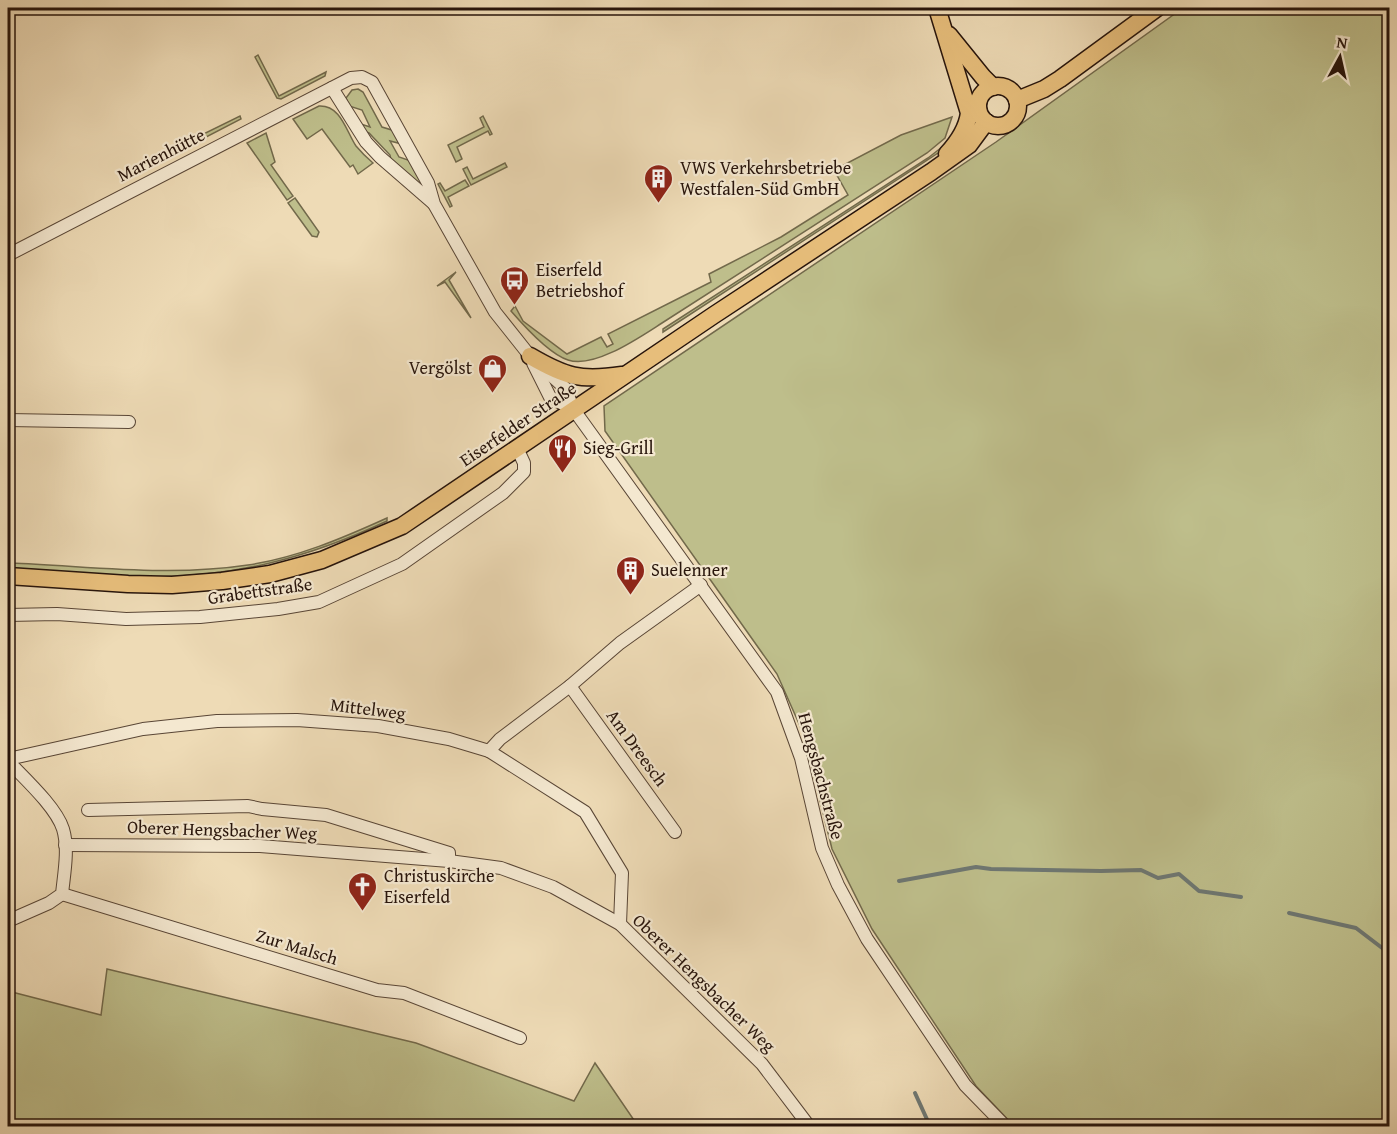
<svg xmlns="http://www.w3.org/2000/svg" width="1397" height="1134" font-family="'Gentium Book Plus',serif">
<style>
.green{fill:#bebe8b;stroke:#72694b;stroke-width:1.5}
.lines{fill:none;stroke-linecap:round;stroke-linejoin:round}
.stream{stroke:#6e7772;stroke-width:4}
.minor-casing{stroke:#594636;stroke-width:14}
.major-casing{stroke:#27140b;stroke-width:19}
.minor{stroke:#f4e8d0;stroke-width:12}
.major{stroke:#e7be7b;stroke-width:16}
.labels{text-anchor:middle;stroke-width:4.5;stroke-linejoin:round;paint-order:stroke}
.street-label{font-size:18px;fill:#27140b;stroke:#f4e8d0}
.poi-label{font-size:18px;fill:#27140b;stroke:#f4e8d0;text-anchor:start}
</style>
<rect width="100%" height="100%" fill="#eedbb6"/>
<filter id="stains"><feTurbulence type="fractalNoise" baseFrequency=".00333" numOctaves="4"/><feColorMatrix values="0 0 0 0 .2 0 0 0 0 .09 0 0 0 0 .02 0 0 0 .5 -.17"/></filter>
<radialGradient id="worn" r=".72"><stop offset=".6" stop-color="#630" stop-opacity="0"/><stop offset="1" stop-color="#630" stop-opacity=".3"/></radialGradient>
<g class="green">
<path d="M1183 8H1389V1126H1014L976 1086 872 929 832 849 804 735 777 674 605 431 604 406 996 142Z"/>
<path d="M258 55 279 96 326 72 325 76 281 99 277 98 255 57Z"/>
<path d="M358 89 363 92 382 127 395 131 402 144 390 141 399 157 411 161 424 188 391 160 390 155 369 133 363 131 358 123 370 127 362 110 349 106 346 98 352 90Z"/>
<path d="M319 106C341 105 346 131 356 146 361 152 367 158 373 163L358 174 353 165 350 167 322 129 307 139 293 119Z"/>
<path d="M240 116 241 119 185 148 183 144Z"/>
<path d="M483 116 492 134 490 135 488 131 457 147 462 159 456 162 448 145 484 127 480 118Z"/>
<path d="M952 117 945 138 927 153 662 323C640 337 594 369 568 360 549 354 524 326 511 311L515 306 523 321 567 354 601 337 607 347 613 344 608 334 711 282 709 274 781 237 848 195 834 170 901 135Z"/>
<path d="M266 133 275 162 271 165 293 196 287 200 247 143Z"/>
<path d="M951 140 944 149 926 161 663 332V329L928 158Z"/>
<path d="M505 163 507 167 471 185 463 169 467 167 473 179Z"/>
<path d="M465 180 469 186 448 197 452 206 450 207 438 184 440 183 445 191Z"/>
<path d="M295 198 319 232 317 237 312 236 288 203Z"/>
<path d="M456 272 449 280 471 318 445 282 437 286Z"/>
<path d="M387 518V521C308 558 232 578 144 577 99 576 53 570 8 568V563H10C90 566 169 577 248 565 296 558 343 538 387 518Z"/>
<path d="M107 969 416 1043 574 1101 595 1063 638 1126H8V991L101 1015Z"/>
</g>
<g class="lines">
<g class="stream">
<path d="M899 881 976 867 991 869 1101 871 1141 870 1158 878 1179 874 1199 891 1241 897"/>
<path d="M1289 913 1356 928 1390 954"/>
<path d="M915 1093 930 1126"/>
</g>
<defs>
<g id="minor">
<path d="M332 88 366 142 380 157 433 203"/>
<path d="M8 255 351 78 362 77 372 82 428 183 434 204 495 312 530 356 565 388 574 410 777 692 801 758 822 848 838 885 867 939 965 1085 1005 1126"/>
<path d="M533 363 550 397 574 410"/>
<path d="M8 420 129 422"/>
<path d="M8 615 57 614 126 619 200 617 278 609 319 602 402 564 503 493 524 472V463L517 448"/>
<path d="M570 686 675 832"/>
<path d="M489 751 500 739 570 686 620 643 701 585"/>
<path d="M8 759 143 729 217 721 297 720 378 726 449 739 489 751 585 812 622 873 620 924"/>
<path d="M8 761C24 778 56 807 63 829 69 849 64 874 62 894L49 903 8 921"/>
<path d="M88 810 248 806 262 809 326 815 449 853V861"/>
<path d="M65 845 260 846 449 861 501 868 553 887 620 924 762 1064 809 1126"/>
<path d="M62 894 377 990 404 993 520 1038"/>
</g>
<g id="major">
<path d="M937 8 969 113C967 129 958 142 947 154"/>
<path d="M949 35 983 77 993 87"/>
<circle cx="998" cy="106" r="20"/>
<path d="M1017 100 1044 89 1060 79 1157 8"/>
<path d="M530 356C566 377 580 381 622 375"/>
<path d="M8 576 128 584 172 585 222 581 270 574 322 560 402 526 714 315 931 172 969 145 986 122"/>
</g>
</defs>
<use href="#minor" class="minor-casing"/>
<use href="#major" class="major-casing"/>
<use href="#minor" class="minor"/>
<use href="#major" class="major"/>
</g>
<defs>
<symbol id="building-pin" viewBox="-11 -11 22 30"><path d="M0 17L-7.5 6A9.5 9.5 0 1 1 7.5 6Z" fill="#8f2418" stroke="#f4e8d0"/><path d="M-4-6H4V6H1V3H-1V6H-4ZM-2.5-4.3h1.7v1.8h-1.7ZM.8-4.3h1.7v1.8H.8ZM-2.5-1h1.7V.8h-1.7ZM.8-1h1.7V.8H.8Z" fill="#fff"/></symbol>
<symbol id="bus-pin" viewBox="-11 -11 22 30"><path d="M0 17L-7.5 6A9.5 9.5 0 1 1 7.5 6Z" fill="#8f2418" stroke="#f4e8d0"/><path d="M-5-6H5V4H4V6H2V4H-2V6H-4V4H-5ZM-3.5-4V0h7V-4ZM-3.5 1.2v1.5H-2V1.2ZM2 1.2v1.5H3.5V1.2Z" fill="#fff"/></symbol>
<symbol id="shop-pin" viewBox="-11 -11 22 30"><path d="M0 17L-7.5 6A9.5 9.5 0 1 1 7.5 6Z" fill="#8f2418" stroke="#f4e8d0"/><path d="M-5-2.5h2.3a2.7 3.5 0 0 1 5.4 0H5L5.5 6h-11ZM-1.5-2.5h3a1.5 2.3 0 0 0-3 0Z" fill="#fff"/></symbol>
<symbol id="restaurant-pin" viewBox="-11 -11 22 30"><path d="M0 17L-7.5 6A9.5 9.5 0 1 1 7.5 6Z" fill="#8f2418" stroke="#f4e8d0"/><path d="M-5-6h1v4h1v-4h1v4h1v-4h1v5L-1.5 .5V6h-2V.5L-5-1ZM5-6V6H3V1.5H1.5Q1.5-4 5-6Z" fill="#fff"/></symbol>
<symbol id="church-pin" viewBox="-11 -11 22 30"><path d="M0 17L-7.5 6A9.5 9.5 0 1 1 7.5 6Z" fill="#8f2418" stroke="#f4e8d0"/><path d="M-1.2-6h2.4v3.5h3.3v2.4h-3.3V6h-2.4V-.1h-3.3v-2.4h3.3Z" fill="#fff"/></symbol>
</defs>
<g fill-rule="evenodd">
<use href="#building-pin" x="642" y="162" width="33" height="45"/>
<use href="#bus-pin" x="498" y="264" width="33" height="45"/>
<use href="#shop-pin" x="476" y="352" width="33" height="45"/>
<use href="#restaurant-pin" x="546" y="432" width="33" height="45"/>
<use href="#building-pin" x="614" y="554" width="33" height="45"/>
<use href="#church-pin" x="346" y="870" width="33" height="45"/>
</g>
<g class="labels">
<g class="street-label">
<text transform="translate(161 155) rotate(-27)" y="6">Marienhütte</text>
<text transform="translate(518 424) rotate(-34)" y="6">Eiserfelder Straße</text>
<text transform="translate(260 591) rotate(-8)" y="6">Grabettstraße</text>
<text transform="translate(368 709) rotate(7)" y="6">Mittelweg</text>
<text transform="translate(637 748) rotate(54)" y="6">Am Dreesch</text>
<text transform="translate(821 776) rotate(75)" y="6">Hengsbachstraße</text>
<text transform="translate(222 830) rotate(2)" y="6">Oberer Hengsbacher Weg</text>
<text transform="translate(297 947) rotate(17)" y="6">Zur Malsch</text>
<text transform="translate(704 983) rotate(44)" y="6">Oberer Hengsbacher Weg</text>
</g>
<g class="poi-label">
<text x="680" y="174">VWS Verkehrsbetriebe<tspan x="680" dy="21">Westfalen-Süd GmbH</tspan></text>
<text x="536" y="276">Eiserfeld<tspan x="536" dy="21">Betriebshof</tspan></text>
<text x="472" y="374" text-anchor="end">Vergölst</text>
<text x="583" y="454">Sieg-Grill</text>
<text x="651" y="576">Suelenner</text>
<text x="384" y="882">Christuskirche<tspan x="384" dy="21">Eiserfeld</tspan></text>
</g>
</g>
<rect width="1397" height="1134" fill="none" stroke="#eedbb6" stroke-width="30"/>
<rect x="9" y="9" width="1379" height="1116" fill="none" stroke="#27140b" stroke-width="3"/>
<rect x="15" y="15" width="1367" height="1104" fill="none" stroke="#27140b" stroke-width="1.5"/>
<g transform="translate(1340 57) rotate(8)" stroke="#f4e8d0" stroke-width="4.5" paint-order="stroke">
<path d="M0-4.5L10 22L0 15L-10 22Z" fill="#27140b"/>
<text y="-9" font-size="16" font-weight="bold" text-anchor="middle" fill="#27140b">N</text>
</g>
<rect width="100%" height="100%" filter="url(#stains)"/>
<rect width="100%" height="100%" fill="url(#worn)"/>
</svg>
